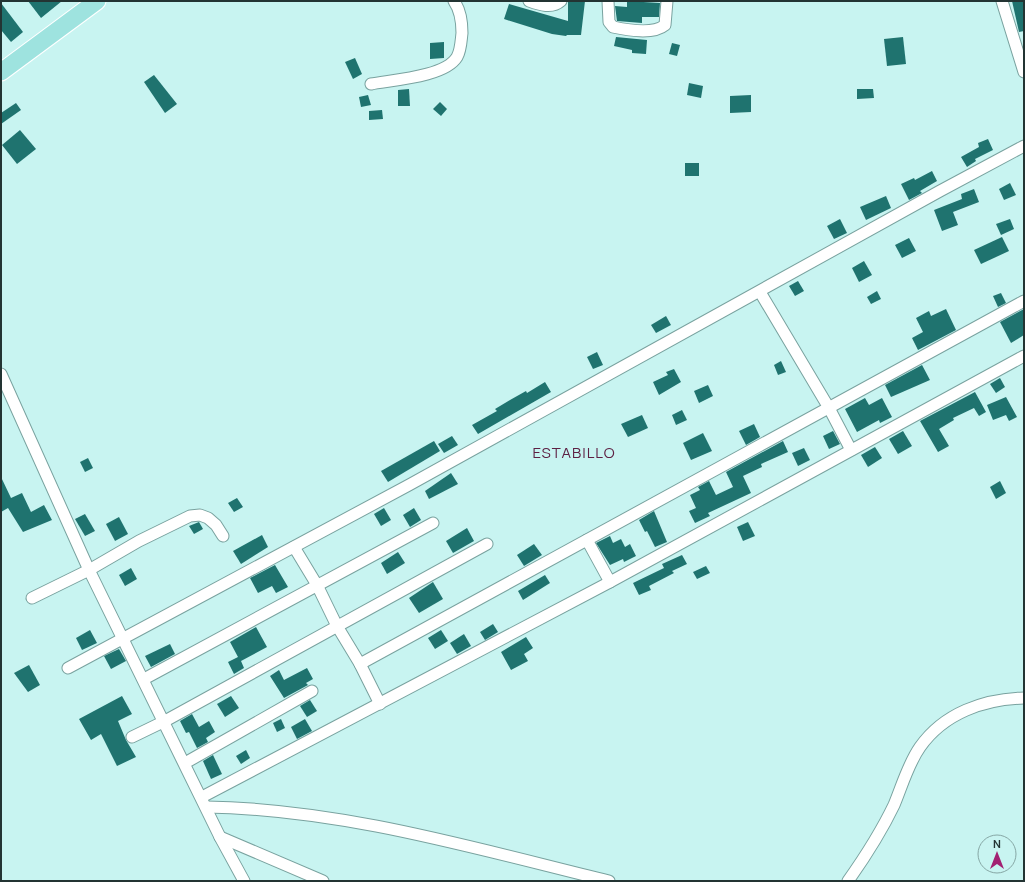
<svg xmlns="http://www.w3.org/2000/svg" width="1025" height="882" font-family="Manrope,sans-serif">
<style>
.building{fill:#1f736f}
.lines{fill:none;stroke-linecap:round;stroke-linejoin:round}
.street-casing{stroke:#79a29f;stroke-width:13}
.primary-casing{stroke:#fff;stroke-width:19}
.street{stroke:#fff;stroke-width:11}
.primary{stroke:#9ee3df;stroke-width:17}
.labels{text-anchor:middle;stroke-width:4;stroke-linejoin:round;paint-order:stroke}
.neighbourhood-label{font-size:15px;letter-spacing:1px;fill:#5d2043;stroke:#c8f4f1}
</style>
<rect width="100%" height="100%" fill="#c8f4f1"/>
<g class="building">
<path d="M28 1H62L41 18Z"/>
<path d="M568 1H585L581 35H567L566 36 552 34 504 19 509 4 568 21Z"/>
<path d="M627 1 660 3 659 17H642V23L617 21 615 6 627 7Z"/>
<path d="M1012 1H1023L1024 31 1019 32Z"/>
<path d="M1 3 23 32 11 42 1 30Z"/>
<path d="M616 37 647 40 646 54 632 53V50L614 46Z"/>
<path d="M903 37 906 64 887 66 884 39Z"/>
<path d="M444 42V58L430 59V43Z"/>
<path d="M672 43 680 45 677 56 669 54Z"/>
<path d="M355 58 362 74 353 79 345 62Z"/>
<path d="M154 75 177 104 165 113 144 82Z"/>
<path d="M689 83 703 86 701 98 687 95Z"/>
<path d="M409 89 410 106H398V90Z"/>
<path d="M857 89H873L874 98 857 99Z"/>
<path d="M368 95 371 105 361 107 359 97Z"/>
<path d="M751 95V112L730 113V96Z"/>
<path d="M440 102 447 109 441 116 433 109Z"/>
<path d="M16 103 21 110 1 124V113Z"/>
<path d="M382 110 383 119 369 120V111Z"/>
<path d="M20 130 36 149 17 164 2 145Z"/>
<path d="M988 139 993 150 975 159 976 161 967 167 961 157 979 147 978 143Z"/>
<rect x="685" y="163" width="14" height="13"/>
<path d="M932 171 937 181 920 191 922 193 909 200 901 184 914 178 915 180Z"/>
<path d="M1010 183 1016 195 1004 200 999 189Z"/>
<path d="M974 189 979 202 953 212 958 225 942 231 934 210 962 199 961 194Z"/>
<path d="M886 196 891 208 866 220 860 207Z"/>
<path d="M840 219 847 233 834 239 827 226Z"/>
<path d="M1010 219 1014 229 1001 235 996 224Z"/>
<path d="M1002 237 1009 251 981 264 974 250Z"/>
<path d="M909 238 916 251 902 258 895 245Z"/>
<path d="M864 261 872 275 859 282 852 268Z"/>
<path d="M798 281 804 291 795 296 789 286Z"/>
<path d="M877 291 881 299 871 304 867 297Z"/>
<path d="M1001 293 1006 303 998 307 993 296Z"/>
<path d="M946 309 956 330 918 350 912 338 923 332 916 318 929 311 931 316Z"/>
<path d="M1024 309V335L1011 343 1000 322Z"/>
<path d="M666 316 671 325 656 333 651 325Z"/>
<path d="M597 352 603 365 593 369 587 357Z"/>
<path d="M781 361 786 372 778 375 774 365Z"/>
<path d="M922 365 930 380 891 397 885 385Z"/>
<path d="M674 369 681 382 659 395 653 382 668 375 666 372Z"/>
<path d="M1000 378 1005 387 996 393 990 384Z"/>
<path d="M545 382 551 392 478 434 472 425 497 411 495 409 510 400 526 391 527 393Z"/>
<path d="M708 385 713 396 699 403 694 391Z"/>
<path d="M975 392 986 412 979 416 974 408 953 418 954 420 939 429 949 446 938 452 920 421Z"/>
<path d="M1006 397 1017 417 1009 421 1006 415 993 420 987 405Z"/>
<path d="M865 398 869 405 882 398 892 417 880 423 879 420 857 432 845 409Z"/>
<path d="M682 410 687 420 676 425 672 415Z"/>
<path d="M642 415 648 428 628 437 621 424Z"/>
<path d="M754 424 760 437 746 445 739 431Z"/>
<path d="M833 431 840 444 829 449 823 436Z"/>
<path d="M903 431 912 446 898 454 889 439Z"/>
<path d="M703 433 712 451 691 460 683 443Z"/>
<path d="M452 436 458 445 444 453 438 444Z"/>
<path d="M434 441 440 451 388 482 381 471Z"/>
<path d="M783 441 788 452 761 464 762 467 743 476 751 493 708 513 710 516 695 523 689 511 696 508 690 495 700 490 698 487 709 481 716 495 733 487 726 472Z"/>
<path d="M875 447 882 458 868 467 861 455Z"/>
<path d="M804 448 810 460 798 466 792 453Z"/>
<path d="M88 458 93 468 85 472 80 462Z"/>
<path d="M451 473 458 484 429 499 425 491Z"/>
<path d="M1 477 11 498 22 493 31 512 44 505 52 520 23 532 8 508 1 512Z"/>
<path d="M1000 481 1006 493 996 499 990 487Z"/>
<path d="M237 498 243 507 234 512 228 503Z"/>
<path d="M384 508 391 520 381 526 374 514Z"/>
<path d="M414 508 421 520 410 527 403 515Z"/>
<path d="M654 511 667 542 655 547 647 531 645 532 639 520Z"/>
<path d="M85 514 95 531 85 536 75 519Z"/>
<path d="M119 517 128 534 115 541 106 524Z"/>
<path d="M199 522 203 529 194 534 189 526Z"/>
<path d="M748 522 755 536 743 541 737 527Z"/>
<path d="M467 528 474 541 453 553 446 541Z"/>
<path d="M262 535 268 547 241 564 233 551Z"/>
<path d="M610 536 613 543 621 539 625 547 630 544 636 556 624 562 623 559 610 565 596 543Z"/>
<path d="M534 544 542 555 524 566 517 555Z"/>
<path d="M398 552 405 563 387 574 381 563Z"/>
<path d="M682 555 687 564 672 571 674 573 649 586 651 590 639 595 633 583 664 568 662 564Z"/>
<path d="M275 565 288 587 276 593 272 586 258 593 250 578Z"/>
<path d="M706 566 710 573 697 579 693 572Z"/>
<path d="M131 568 137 579 125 586 119 575Z"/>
<path d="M545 575 550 583 523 600 518 591Z"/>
<path d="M433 582 443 599 419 613 409 598Z"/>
<path d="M493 624 498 632 485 640 480 632Z"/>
<path d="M256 627 267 647 241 661 244 668 234 674 228 662 238 657 230 642Z"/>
<path d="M90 630 97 643 82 650 76 638Z"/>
<path d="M441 630 448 641 435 649 428 638Z"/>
<path d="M464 634 471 646 457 654 450 643Z"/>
<path d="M526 637 533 648 524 654 528 661 511 670 501 652Z"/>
<path d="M170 644 175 654 151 667 145 656Z"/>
<path d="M119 649 126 661 111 669 104 656Z"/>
<path d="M29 665 40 685 28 692 14 673Z"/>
<path d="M307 668 313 679 306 683 308 685 284 698 270 676 279 670 284 680Z"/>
<path d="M122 696 132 714 118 721 126 740 136 757 117 766 101 734 91 740 79 719Z"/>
<path d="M231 696 239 708 225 717 217 704Z"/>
<path d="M310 700 317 711 307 717 300 706Z"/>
<path d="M192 714 199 727 209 721 215 732 206 738 208 742 197 748 189 732 186 733 180 721Z"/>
<path d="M281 719 285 728 277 732 273 723Z"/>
<path d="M305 719 312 731 297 739 291 727Z"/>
<path d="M246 750 250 758 241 764 236 756Z"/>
<path d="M213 755 222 774 211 779 203 761Z"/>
</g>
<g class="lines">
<defs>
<g id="street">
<path d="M529 1C540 5 552 9 561 1"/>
<path d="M608 1 609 22 613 27C627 30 653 35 665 25L667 1"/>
<path d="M1002 1 1024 72"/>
<path d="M371 84C392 80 445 77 457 57 461 50 461 41 462 33 462 22 461 11 454 1"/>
<path d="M760 292 829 408 851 450"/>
<path d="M1 374 89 570 220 837 244 881"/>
<path d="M587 540 610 582"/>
<path d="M294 547 317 585 337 626 360 664 380 704"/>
<path d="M32 598 89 570 139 541 190 516 200 515 208 518 216 525 223 536"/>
<path d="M360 664 1024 301"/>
<path d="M68 668 409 485 940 191 1024 146"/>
<path d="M144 679 433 523"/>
<path d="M132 737 165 721 487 544"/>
<path d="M185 763 312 691"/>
<path d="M202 797 610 582 1024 356"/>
<path d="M206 807C343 809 477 849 609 881"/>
<path d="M220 837 323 881"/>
<path d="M848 881C865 857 881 832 894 805 902 786 908 764 920 747 944 713 984 699 1024 698"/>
</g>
<path id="primary" d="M1 72 97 1"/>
</defs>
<use href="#street" class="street-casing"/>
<use href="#primary" class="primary-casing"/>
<use href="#street" class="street"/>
<use href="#primary" class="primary"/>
</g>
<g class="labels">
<g class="neighbourhood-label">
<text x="574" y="458">ESTABILLO</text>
</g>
</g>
<rect width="1025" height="882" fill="none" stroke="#233433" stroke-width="4"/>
<g transform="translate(997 854)"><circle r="19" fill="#c8f4f1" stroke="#86a7a5"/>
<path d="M0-3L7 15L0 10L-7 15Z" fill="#a22172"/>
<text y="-6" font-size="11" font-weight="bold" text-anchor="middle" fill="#233433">N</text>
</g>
</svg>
